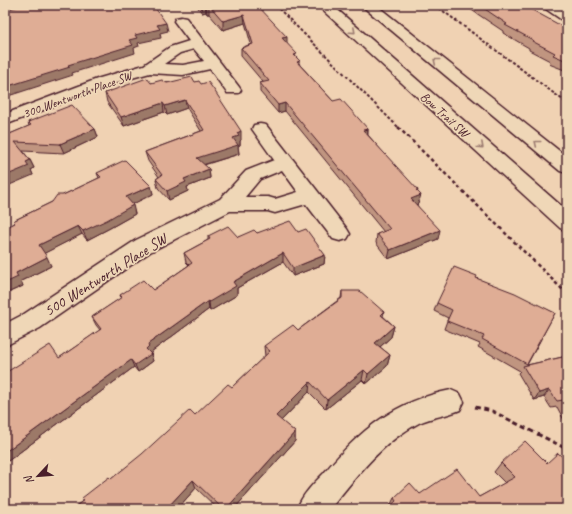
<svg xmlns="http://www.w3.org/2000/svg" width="572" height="514" font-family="Caveat,sans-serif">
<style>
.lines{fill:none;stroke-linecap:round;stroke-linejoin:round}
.minor-casing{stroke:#4a1f2b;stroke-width:3}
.tertiary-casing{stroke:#4a1f2b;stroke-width:3}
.secondary-casing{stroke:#4a1f2b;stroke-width:3}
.path-far2{stroke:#4a1f2b;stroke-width:2;stroke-dasharray:3 2;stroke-linecap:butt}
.path-far1{stroke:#4a1f2b;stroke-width:2.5;stroke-dasharray:3.5 3;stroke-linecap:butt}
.path{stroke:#4a1f2b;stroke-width:3;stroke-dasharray:5 3.5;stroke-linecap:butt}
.minor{fill:#efd7b7;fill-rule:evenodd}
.tertiary{fill:#efd7b7;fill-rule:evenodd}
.secondary{fill:#efd7b7;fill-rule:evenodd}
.wall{fill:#c09580;stroke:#4a1f2b}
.shaded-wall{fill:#9c7968;stroke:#4a1f2b}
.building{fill:#dfad95;stroke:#4a1f2b}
.oneway{stroke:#9c7b71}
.labels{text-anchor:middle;stroke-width:3.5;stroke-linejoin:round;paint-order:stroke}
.far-street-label{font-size:13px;fill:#4a1f2b;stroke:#efd7b7}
.street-label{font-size:16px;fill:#4a1f2b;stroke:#efd7b7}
</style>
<rect width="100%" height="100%" fill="#f0d2b3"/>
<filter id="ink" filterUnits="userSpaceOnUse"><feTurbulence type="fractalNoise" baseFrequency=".025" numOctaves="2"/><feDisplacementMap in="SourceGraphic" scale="8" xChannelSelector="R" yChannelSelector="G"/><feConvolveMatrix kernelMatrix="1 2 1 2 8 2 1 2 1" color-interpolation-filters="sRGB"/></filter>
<g filter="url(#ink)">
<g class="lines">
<defs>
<g id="minor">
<path d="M5 5H13L6 9Z"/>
<path d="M181 17 186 18 239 87 241 90 239 93H227L210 69 183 75 150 73 110 84 5 125V114L100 78 144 65 170 47 189 41 174 21 176 18ZM194 49 204 61 183 65 164 64 180 53Z"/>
<path d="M260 124 266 125 347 229 350 234 347 239 340 241 333 239 306 204 275 213 268 211H230L150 252 40 328 5 346V324L24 314 136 240 220 199 246 171 274 160 252 129 254 125ZM282 170 298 192 275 199 268 197H245L260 179Z"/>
<path d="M451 390 460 394 464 402 460 410C446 416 432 417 419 423 382 442 355 478 330 509H297C302 495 313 484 324 473 360 430 395 401 451 390Z"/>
</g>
<path id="tertiary" d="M540 5H557L567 11V21L562 20Z"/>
<g id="secondary">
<path d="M317 5H332L567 211V231L560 228Z"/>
<path d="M361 5H376L567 157V173L560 171Z"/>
</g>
</defs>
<use href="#minor" class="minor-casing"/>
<use href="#tertiary" class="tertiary-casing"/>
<use href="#secondary" class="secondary-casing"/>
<g class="path-far2">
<path d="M275 5 399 128"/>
<path d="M435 5 567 103"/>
</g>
<path class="path-far1" d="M398 127 567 294"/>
<path class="path" d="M475 407 492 411 567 449"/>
<use href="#minor" class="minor"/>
<use href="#tertiary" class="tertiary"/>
<use href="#secondary" class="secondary"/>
</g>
<g class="wall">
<path d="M196 5H257L287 44 297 58 300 65 333 101 368 129V135L417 192 418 204 417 205 438 239 388 259 376 243 377 234 384 232 285 111 278 113 260 92V83L263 82 241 56V48L251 44 245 23 223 30 209 14H207L206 12 202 13Z"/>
<path d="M464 5H525L524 6 567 34V71L549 64 550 61 529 50V48L503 33V31Z"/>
<path d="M195 82 241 140 240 141V145L238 146 239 154 204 165 209 169 210 178 187 187 188 191 169 200 158 188 156 179 159 177 148 161 145 152 201 131 187 108 167 115 164 112 124 126 107 102 105 93 151 83Z"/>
<path d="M28 122 95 129 98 137 64 153 23 151 30 160 34 168 31 170 33 175 5 136 29 126Z"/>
<path d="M97 173 151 186 153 194 132 204 135 214 110 228 87 240 82 234 44 253 51 266 21 281 23 286 5 294V228L15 223 13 221 52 202 63 195 99 178Z"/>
<path d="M298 232 325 255 324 264 293 276 283 262 237 288V295L210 311 209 309 151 352 152 354 151 355 153 361 138 372 134 367 8 461 59 358 100 330 96 325 92 317 121 298 120 295 153 290 189 265 186 262 184 253 208 240V236L238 237 257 233Z"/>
<path d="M476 278 555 313 527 365 567 356V422H565L557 407 551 408 544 397 534 400 518 373 520 371 478 347 480 344 444 329 448 318 434 311 437 303Z"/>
<path d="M342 291 384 312 383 316 394 326 391 337 380 347 390 355 387 366 366 384 362 380 326 409 309 392 281 421 295 432V441L234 509H218L196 488 177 509H72L232 387 265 356 264 346 298 330 341 298Z"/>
<path d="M501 463 567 509 390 506 394 498 420 494 479 497 505 483 494 472Z"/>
</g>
<g class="shaded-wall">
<path d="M201 5H205L206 12 202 13Z"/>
<path d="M209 5V14H207L206 6Z"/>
<path d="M244 15 245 23 223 30V21Z"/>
<path d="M166 23 168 31 160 33 161 38 138 43 139 46 134 48 135 53 72 73 73 75 5 97V87L68 65 129 40 135 35 157 25Z"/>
<path d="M287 37V45L282 38Z"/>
<path d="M185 100 187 108 167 115 165 106Z"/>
<path d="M163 103 164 112 124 126 121 117Z"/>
<path d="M285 103V111L278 113V105Z"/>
<path d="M95 129 98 137 64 153 60 144Z"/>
<path d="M368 129 367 137 363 130Z"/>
<path d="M241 131V140L240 141V145L238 146 239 154 199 166 197 158 233 138 237 133Z"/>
<path d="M30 160 34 168 31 170 33 175 5 187V176L26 162Z"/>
<path d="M209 169 210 178 187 187 188 191 169 200 167 191 184 179Z"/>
<path d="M151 186 153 194 129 206 126 197Z"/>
<path d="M416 190H418L416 197 421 195 418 204 409 207 411 199Z"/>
<path d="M133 205 135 214 110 228 87 240 83 231Z"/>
<path d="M78 226 82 234 43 254 39 245Z"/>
<path d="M440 230 438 239 388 259 390 250Z"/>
<path d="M283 253V262L237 288V295L210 311 209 302 233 282Z"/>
<path d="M325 255 324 264 293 276V268Z"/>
<path d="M47 257 51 266 21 281 23 286 5 294V283L16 273Z"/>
<path d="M208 301 209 309 151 352 152 354 151 355 153 361 138 372 135 365 146 349 148 344Z"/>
<path d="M394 326 391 337 373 353 375 343Z"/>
<path d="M390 355 387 366 366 384 368 374Z"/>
<path d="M131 360 134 367 8 461 5 458V452Z"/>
<path d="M364 370 362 380 326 409 327 400Z"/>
<path d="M310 382 309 392 276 426V416Z"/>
<path d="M549 390 544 397 534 400 539 393Z"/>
<path d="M295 432V441L234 509H226Z"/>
<path d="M193 480 196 488 177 509H166Z"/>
</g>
<g class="building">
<path d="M23 5H153L166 23 157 25 160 29 135 35 137 38 129 40 133 45 68 65 70 67 5 87V10Z"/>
<path d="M205 5H257L287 37 282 38 297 54 294 55 300 61 297 62 333 101 341 99 368 129 363 130 418 190H416L421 195 411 199 440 230 390 250 377 234 390 229 285 103 278 105 260 83 269 81 241 48 253 44 244 15 223 21 209 5 206 6Z"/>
<path d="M479 5H523L567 29V30L563 32 567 34V61L553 55 555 53 532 41 533 40 505 25 507 24Z"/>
<path d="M192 77 195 82 199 81 201 84 208 82 214 90 241 131 237 133 239 136 233 138 238 145 197 158 209 169 184 179 186 182 167 191 156 179 162 175 145 152 204 130 185 100 165 106 163 103 121 117 105 93 147 78 151 83 162 80 167 83Z"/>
<path d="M72 105 95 129 60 144 15 142 30 160 26 162 29 166 5 176V136L31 125 28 122Z"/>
<path d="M125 160 151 186 126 197 133 205 107 220 83 231 78 226 39 245 47 257 16 273 18 277 5 283V228L15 223 13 221 52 202 57 195H63L101 177 97 173Z"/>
<path d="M290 221 298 232 306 229 325 255 293 268 283 253 233 282 236 286 209 302 208 301 148 344 149 346 146 349 151 354 135 365 131 360 5 452V373L50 345 59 358 101 329 92 317 122 297 120 295 143 280 153 290 192 263 184 253 210 239 208 236 228 226 238 237 254 230 257 233Z"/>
<path d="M454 267 477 276 476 278 515 293 555 313 527 364 482 339 484 336 447 321 452 310 437 303Z"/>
<path d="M342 291H360L384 312 381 315 394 326 375 343 390 355 368 374 364 370 327 400 310 382 276 416 295 432 226 509H223L193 480 166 509H72L84 500 82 498 109 477 111 479 142 454 190 410 195 415 228 384 232 387 270 351 264 346 293 325 298 330 342 298Z"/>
<path d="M567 356V407L563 400 557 401 549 390 539 393 523 366Z"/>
<path d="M525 441 547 463 558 453 567 461V509H387L396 501 394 498 410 483 420 494 457 469 479 497 515 477 501 463Z"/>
</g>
<defs><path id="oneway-chevron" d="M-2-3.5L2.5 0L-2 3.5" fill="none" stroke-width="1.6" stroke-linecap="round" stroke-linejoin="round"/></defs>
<g class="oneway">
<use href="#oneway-chevron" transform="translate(353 31) rotate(42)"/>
<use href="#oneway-chevron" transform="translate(436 61) rotate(-141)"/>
<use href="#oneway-chevron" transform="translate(537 143) rotate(-141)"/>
<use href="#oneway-chevron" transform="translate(481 146) rotate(42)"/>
</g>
</g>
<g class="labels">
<g class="far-street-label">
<text transform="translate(77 94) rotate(-20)" y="5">300 Wentworth Place SW</text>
<text transform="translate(445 114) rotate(42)" y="5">Bow Trail SW</text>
</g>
<g class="street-label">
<text transform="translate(105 274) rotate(-32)" y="6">500 Wentworth Place SW</text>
</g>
</g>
<rect width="572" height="514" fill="none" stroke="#efd7b7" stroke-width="20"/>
<rect x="10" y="10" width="552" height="494" fill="none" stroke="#4a1f2b" stroke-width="1.5" filter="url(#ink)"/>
<g transform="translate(38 476) rotate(244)" stroke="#efd7b7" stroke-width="3" paint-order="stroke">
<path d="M0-3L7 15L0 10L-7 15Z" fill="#4a1f2b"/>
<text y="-6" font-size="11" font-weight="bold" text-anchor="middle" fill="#4a1f2b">N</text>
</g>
</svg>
